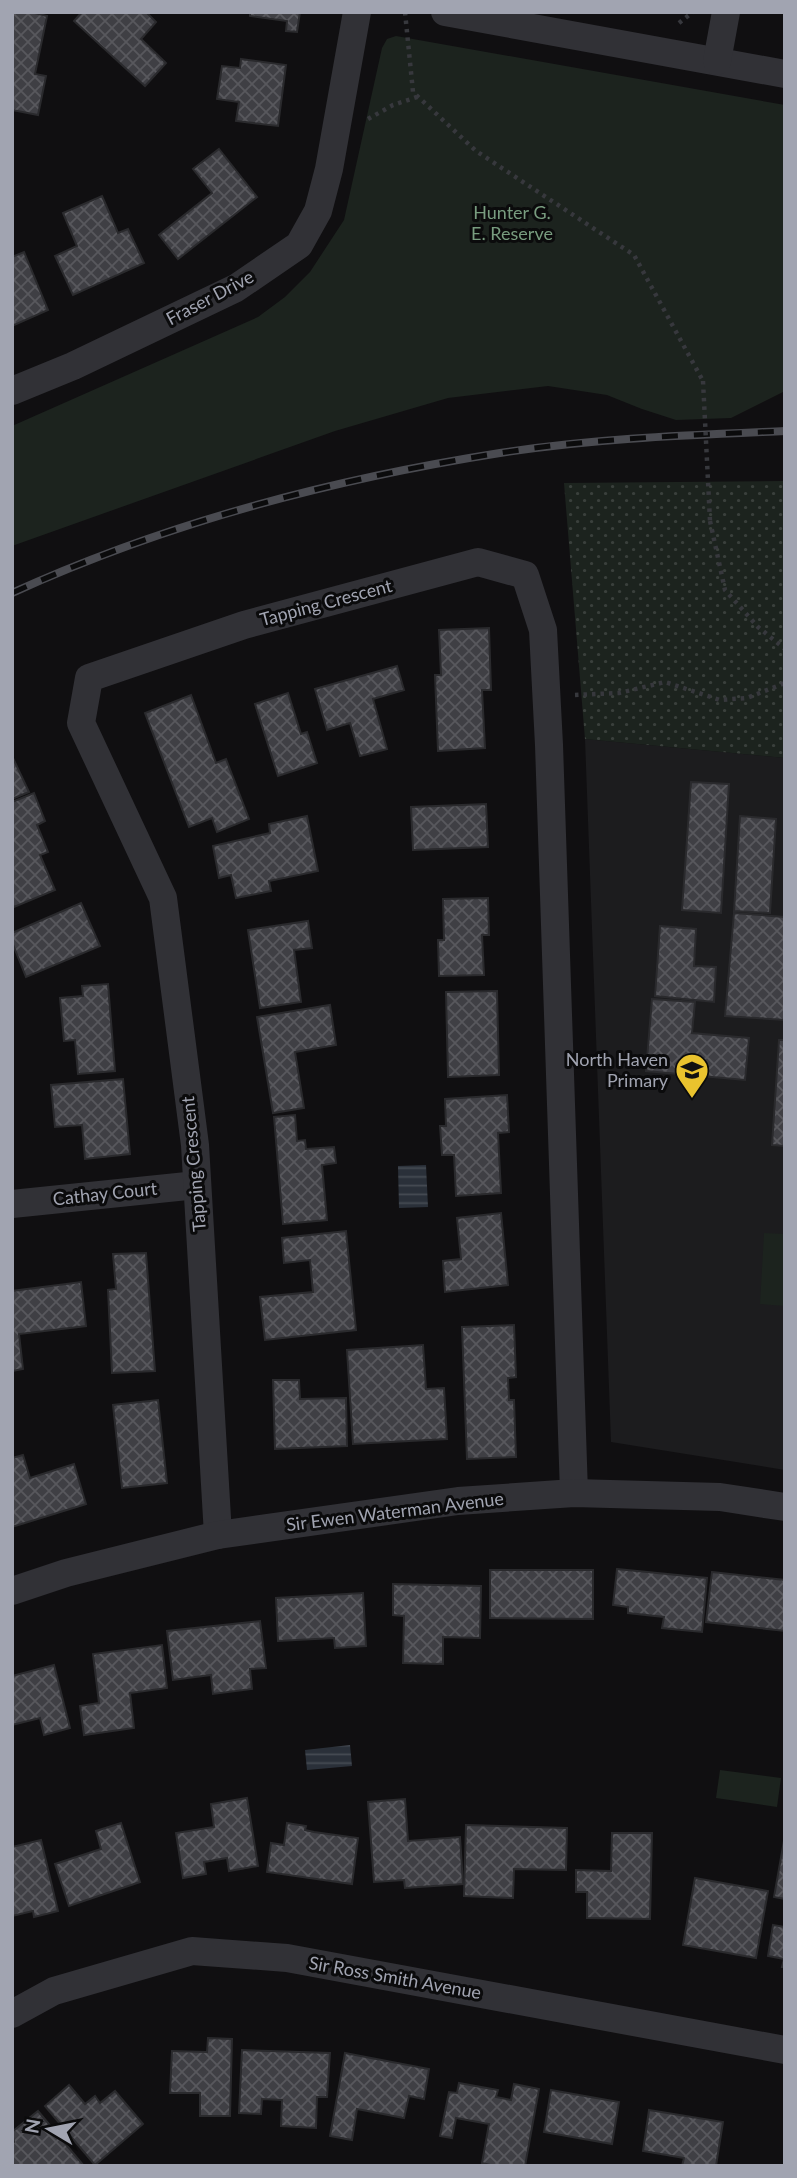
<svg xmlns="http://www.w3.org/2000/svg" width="797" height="2178" font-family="Lato,sans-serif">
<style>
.built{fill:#1c1c1e}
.grass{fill:url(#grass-dots)}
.park{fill:#1c231e}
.water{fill:url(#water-rules)}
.building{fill:url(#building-cross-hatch);stroke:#2a2a2d;stroke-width:2}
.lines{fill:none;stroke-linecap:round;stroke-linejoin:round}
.path{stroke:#37383d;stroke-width:4.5;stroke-dasharray:3.5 5;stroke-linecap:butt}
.street{stroke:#313136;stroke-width:28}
.rail-casing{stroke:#4a4b51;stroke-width:8}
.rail{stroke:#0b0b0c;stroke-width:5;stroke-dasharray:16;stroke-linecap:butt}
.path-bridge{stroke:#37383d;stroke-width:4.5;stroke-dasharray:3.5 5;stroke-linecap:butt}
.labels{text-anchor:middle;stroke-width:6;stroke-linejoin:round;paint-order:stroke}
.park-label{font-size:18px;fill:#789c7f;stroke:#0b0b0c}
.street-label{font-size:18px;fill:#a1a4b1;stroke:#0b0b0c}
.poi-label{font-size:18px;fill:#a1a4b1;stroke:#0b0b0c;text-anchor:end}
</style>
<defs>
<pattern id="grass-dots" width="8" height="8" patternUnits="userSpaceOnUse" patternTransform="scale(1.75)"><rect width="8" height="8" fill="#1c231e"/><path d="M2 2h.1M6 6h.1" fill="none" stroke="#3a403c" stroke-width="1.8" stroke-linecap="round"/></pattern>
<pattern id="water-rules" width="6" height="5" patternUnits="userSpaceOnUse" patternTransform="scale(1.75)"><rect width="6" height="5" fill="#2a3039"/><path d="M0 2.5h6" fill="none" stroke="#464b53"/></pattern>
<pattern id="building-cross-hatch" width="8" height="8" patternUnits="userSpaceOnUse" patternTransform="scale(1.75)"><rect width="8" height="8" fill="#3f3f44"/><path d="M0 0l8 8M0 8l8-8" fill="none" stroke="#58585d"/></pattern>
</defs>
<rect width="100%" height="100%" fill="#100f11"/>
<path class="built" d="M585 739 785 758V1470L611 1442Z"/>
<path class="grass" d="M785 481V758L585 739 564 483Z"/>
<g class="park">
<path d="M396 36 785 105V391L731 418 676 420 642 409 607 395 548 386 448 398 335 431 12 546V426L258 317 285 297 310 272 344 220 382 48 387 39Z"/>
<path d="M764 1233 785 1234V1306L760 1304Z"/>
<path d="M720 1770 781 1778 777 1807 716 1798Z"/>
</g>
<g class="water">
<path d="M426 1165 428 1207 399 1208 398 1166Z"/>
<path d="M350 1745 352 1766 307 1770 305 1750Z"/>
</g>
<g class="building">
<path d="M12 12H31L47 16 35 74 46 76 38 115 12 110Z"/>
<path d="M82 12H146L156 22 141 39 166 63 145 86 74 21Z"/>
<path d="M250 12H300L297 32 286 31 287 21 250 16Z"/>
<path d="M241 59 286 65 278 126 236 121 239 102 217 99 222 66 240 68Z"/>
<path d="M219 149 257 197 178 259 159 235 212 193 193 169Z"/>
<path d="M102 196 118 233 128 229 144 263 73 295 55 256 77 246 63 213Z"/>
<path d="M24 252 48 310 12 326V257Z"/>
<path d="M489 628 491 690H482L485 748 438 751 435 675H441L439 630Z"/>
<path d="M397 666 404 690 373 699 387 749 360 756 350 723 327 730 315 689Z"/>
<path d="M288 693 301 734 307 732 317 763 278 776 255 704Z"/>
<path d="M191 695 216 763 226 759 249 819 217 832 212 818 189 827 145 713Z"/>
<path d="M12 756 29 792 12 799Z"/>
<path d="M691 782 729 784 721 913 682 910Z"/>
<path d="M34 793 45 821 37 825 48 852 40 855 55 890 14 907 12 903V802Z"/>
<path d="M486 804 488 847 413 850 411 807Z"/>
<path d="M307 816 318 871 269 881 271 891 236 898 231 875 219 878 213 846 270 833 269 824Z"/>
<path d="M740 816 776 819 770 913 734 911Z"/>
<path d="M488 898 489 935H482L484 975 439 976 438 940H444L443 899Z"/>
<path d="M81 903 100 946 26 977 12 942V933Z"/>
<path d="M734 913 785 917V1020L725 1016Z"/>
<path d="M308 921 312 948 294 950 301 1002 260 1008 248 930Z"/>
<path d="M660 926 696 929 694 966 716 967 714 1002 655 996Z"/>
<path d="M108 984 115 1071 78 1074 75 1040 64 1041 60 998 83 996 82 986Z"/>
<path d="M497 991 499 1075 448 1077 446 992Z"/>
<path d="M652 999 695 1002 692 1033 749 1038 745 1080 646 1071Z"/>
<path d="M330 1005 336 1045 295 1052 304 1108 273 1113 257 1017Z"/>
<path d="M779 1040H785V1146L772 1145Z"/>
<path d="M123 1079 130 1154 85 1159 82 1125 55 1127 51 1085Z"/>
<path d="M507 1095 509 1132 498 1133 501 1193 456 1196 454 1155H442L440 1126H446L445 1099Z"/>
<path d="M295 1115 297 1141 305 1140 306 1149 334 1147 336 1163 322 1165 327 1220 283 1224 274 1117Z"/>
<path d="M501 1213 508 1285 445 1292 443 1261 461 1259 457 1218Z"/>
<path d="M346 1231 356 1330 265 1340 260 1297 313 1292 310 1260 284 1263 282 1238Z"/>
<path d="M146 1253 155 1371 112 1373 108 1290 116 1289 113 1254Z"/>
<path d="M81 1282 86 1326 19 1334 23 1369 12 1371V1291Z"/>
<path d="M514 1325 516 1377 508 1378 509 1400H514L516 1457 467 1459 462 1327Z"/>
<path d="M423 1345 426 1389 444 1388 447 1439 353 1444 347 1350Z"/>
<path d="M273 1380H299L300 1399 346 1398 347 1446 275 1449Z"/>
<path d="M158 1400 167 1483 122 1488 113 1405Z"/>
<path d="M23 1455 30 1478 74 1464 86 1504 12 1527V1458Z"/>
<path d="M617 1569 707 1578 702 1632 662 1628 664 1617 628 1613V1607L613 1605Z"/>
<path d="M490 1570H593V1619L490 1618Z"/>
<path d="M712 1572 785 1580V1631L706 1622Z"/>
<path d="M393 1584 481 1586 480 1638 443 1637V1664L403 1663 404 1616 393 1615Z"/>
<path d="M363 1593 366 1646 335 1648 334 1638 278 1641 276 1598Z"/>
<path d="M260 1621 266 1668 250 1669 252 1689 213 1694 211 1675 173 1680 167 1631Z"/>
<path d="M162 1645 167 1688 130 1693 134 1728 84 1735 80 1706 99 1703 93 1654Z"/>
<path d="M54 1665 70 1728 44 1735 40 1718 12 1725V1676Z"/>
<path d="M247 1798 258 1866 229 1871 227 1858 204 1862 206 1874 183 1878 176 1833 214 1827 211 1804Z"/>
<path d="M405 1799 408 1841 460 1837 463 1884 405 1888 404 1880 374 1882 368 1802Z"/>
<path d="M121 1823 140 1882 69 1906 55 1864 101 1849 96 1831Z"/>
<path d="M287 1823 306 1826 305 1830 314 1832 358 1838 352 1884 267 1872 271 1843 284 1845Z"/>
<path d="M466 1825 567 1828 566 1870 514 1869 513 1898 464 1896Z"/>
<path d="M612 1833H652L650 1919 587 1918V1892H576V1870L611 1871Z"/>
<path d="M785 1835V1899L774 1897Z"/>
<path d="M41 1840 58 1911 34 1917 33 1911 12 1916V1847Z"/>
<path d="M695 1878 768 1891 756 1958 683 1945Z"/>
<path d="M773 1925 785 1927V1967H782L784 1959 768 1956Z"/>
<path d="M208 2038 232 2039 230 2116H200V2093H170L172 2051 207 2052Z"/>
<path d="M242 2050 330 2053 327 2097H317L316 2128 281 2126 282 2100 262 2099 261 2114 239 2113Z"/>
<path d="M345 2053 429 2069 424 2099 409 2096 404 2118 357 2109 352 2140 330 2136Z"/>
<path d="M459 2083 498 2090 496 2097 511 2100 514 2084 539 2089 525 2166H494L482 2163 489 2124 456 2118 452 2138 440 2136 449 2092 457 2093Z"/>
<path d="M69 2085 85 2104 95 2096 100 2103 115 2091 143 2124 95 2165 45 2106Z"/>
<path d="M551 2090 619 2102 612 2144 544 2132Z"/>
<path d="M649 2110 723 2122 716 2166H682L684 2158 643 2151Z"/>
<path d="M38 2111 84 2166H12V2144L14 2142 12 2132Z"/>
</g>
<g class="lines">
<g class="path">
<path d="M405 12 413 92 476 151 634 255 703 381"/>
<path d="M679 23 693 12"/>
<path d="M368 119 393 105 417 97"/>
<path d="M710 521 725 590 758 627 785 649"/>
<path d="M575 695 619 693 665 682 720 700 747 698 785 683"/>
</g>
<g class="street">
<path d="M445 12 785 74"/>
<path d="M717 61 726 12"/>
<path d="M12 391 73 366 236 288 299 245 318 211 329 169 357 12"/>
<path d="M12 1204 197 1185"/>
<path d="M218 1535 195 1145 163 898 81 723 89 678 244 625 478 562 525 575 543 630 549 745 574 1493"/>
<path d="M12 1591 66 1573 218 1535 458 1501 574 1493 720 1497 785 1507"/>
<path d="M12 2014 54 1991 192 1951 287 1958 785 2050"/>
</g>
<defs>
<path id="rail" d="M12 593C166 523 333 479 500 453 594 438 690 435 785 431"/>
</defs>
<use href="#rail" class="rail-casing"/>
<use href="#rail" class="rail"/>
<path class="path-bridge" d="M703 381 710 521"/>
</g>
<defs>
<symbol id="school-pin" viewBox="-11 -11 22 30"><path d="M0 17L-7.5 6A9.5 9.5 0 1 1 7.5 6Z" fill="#eac32e" stroke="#0b0b0c"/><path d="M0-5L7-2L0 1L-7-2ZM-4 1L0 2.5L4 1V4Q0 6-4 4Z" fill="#111"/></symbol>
</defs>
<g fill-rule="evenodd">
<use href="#school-pin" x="673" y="1051" width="38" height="52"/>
</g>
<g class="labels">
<g class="park-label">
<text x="512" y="219">Hunter G.<tspan x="512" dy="21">E. Reserve</tspan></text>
</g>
<g class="street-label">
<text transform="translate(210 298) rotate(-28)" y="6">Fraser Drive</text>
<text transform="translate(326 603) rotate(-15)" y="6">Tapping Crescent</text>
<text transform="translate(194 1164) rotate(-95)" y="6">Tapping Crescent</text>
<text transform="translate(105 1194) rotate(-6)" y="6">Cathay Court</text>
<text transform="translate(395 1512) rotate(-7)" y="6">Sir Ewen Waterman Avenue</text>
<text transform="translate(395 1978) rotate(10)" y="6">Sir Ross Smith Avenue</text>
</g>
<g class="poi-label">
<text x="668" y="1066">North Haven<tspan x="668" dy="21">Primary</tspan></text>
</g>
</g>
<rect width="797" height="2178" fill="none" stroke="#a1a4b1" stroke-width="28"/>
<g transform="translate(49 2129) rotate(280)" stroke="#0b0b0c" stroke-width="5" paint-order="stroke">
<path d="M0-5L12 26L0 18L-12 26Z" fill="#a1a4b1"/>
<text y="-10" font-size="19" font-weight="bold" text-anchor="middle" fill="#a1a4b1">N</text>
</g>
</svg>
